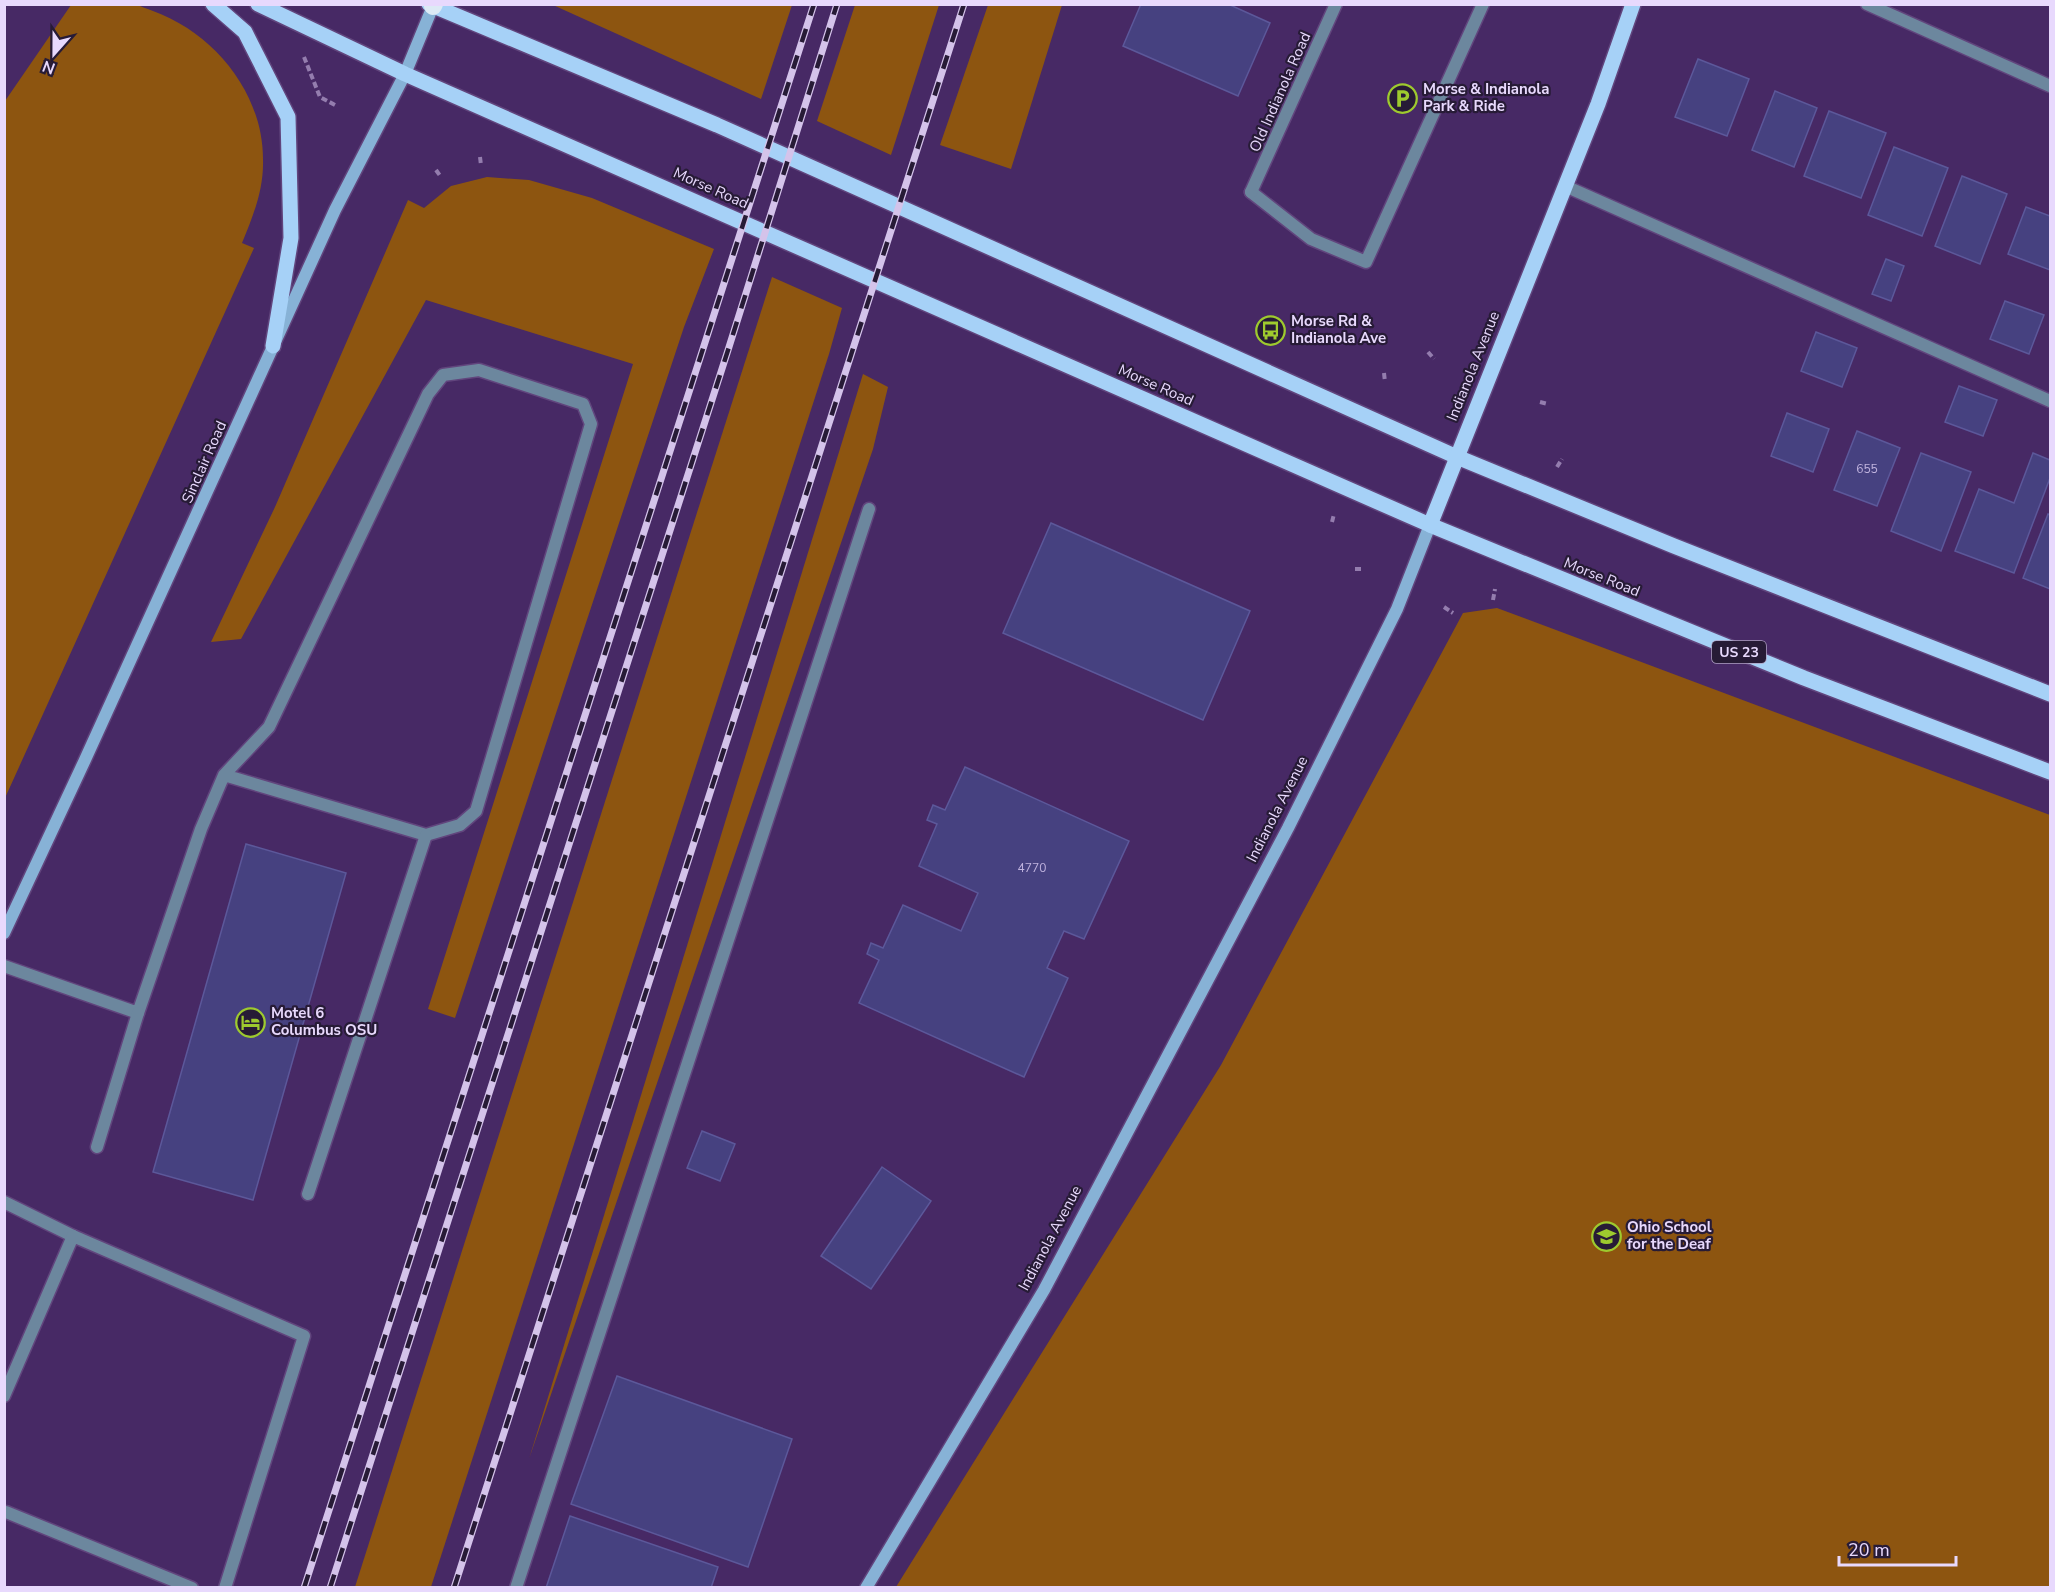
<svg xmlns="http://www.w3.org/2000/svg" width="2055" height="1592" font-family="'Nunito Sans',sans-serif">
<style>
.green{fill:#8d5510}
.building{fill:#464180;stroke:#5c589a;stroke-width:1.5}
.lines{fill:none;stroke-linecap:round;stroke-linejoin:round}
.lane-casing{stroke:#61457d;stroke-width:15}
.street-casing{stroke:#61457d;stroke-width:15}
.secondary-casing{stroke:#61457d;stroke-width:15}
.primary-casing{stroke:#61457d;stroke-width:18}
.highway-casing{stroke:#61457d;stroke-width:21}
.path{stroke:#947dae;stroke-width:4;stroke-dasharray:6 3;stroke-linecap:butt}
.lane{stroke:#6c879e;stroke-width:12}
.street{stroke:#6c879e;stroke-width:12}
.secondary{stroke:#87b2d6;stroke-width:12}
.primary{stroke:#a6d1f7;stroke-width:15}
.highway{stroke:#ddeaf5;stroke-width:18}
.rail-casing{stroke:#d4c3ea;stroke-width:7}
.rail{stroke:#271b36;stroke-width:4.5;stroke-dasharray:14;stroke-linecap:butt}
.labels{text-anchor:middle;stroke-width:4.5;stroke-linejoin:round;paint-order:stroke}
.number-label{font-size:12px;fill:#c0b3de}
.shield{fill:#271b36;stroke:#aea0c1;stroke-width:1.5}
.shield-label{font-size:14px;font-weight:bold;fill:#e8d9fd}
.poi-label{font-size:15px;font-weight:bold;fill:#e8d9fd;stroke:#271b36;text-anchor:start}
.street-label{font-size:15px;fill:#e8d9fd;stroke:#271b36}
</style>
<rect width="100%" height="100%" fill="#472965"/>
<g class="green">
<path d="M71 5C91 4 117 1 136 5 141 6 147 9 153 11 214 33 263 93 263 159 264 190 253 216 242 243L254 248 5 798V101Z"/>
<path d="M553 5H792L761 99Z"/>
<path d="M855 5H939L891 155 817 121Z"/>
<path d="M988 5H1062L1011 169 940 145Z"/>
<path d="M487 177 529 180 592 198 714 249 684 327 455 1018 428 1009 633 364 426 300 241 639 211 642 275 507 408 200 424 208 451 186Z"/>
<path d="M772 277 842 308 829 354 431 1587H355Z"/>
<path d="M863 374 888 387 873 449 529 1459Z"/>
<path d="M1497 608 2050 815V1587H896L1221 1065 1463 613Z"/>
</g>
<g class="building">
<path d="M1141 4H1228L1270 23 1238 96 1123 46Z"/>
<path d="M1698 59 1749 79 1727 136 1675 117Z"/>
<path d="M1775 91 1817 108 1794 167 1752 150Z"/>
<path d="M1829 111 1886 133 1861 198 1804 176Z"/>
<path d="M1894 147 1948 168 1922 236 1868 215Z"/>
<path d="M1962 176 2007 194 1980 264 1935 246Z"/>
<path d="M2026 207 2050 216V270L2008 254Z"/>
<path d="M1886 259 1904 266 1891 301 1872 294Z"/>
<path d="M2005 301 2044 315 2029 354 1990 339Z"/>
<path d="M1816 332 1857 348 1842 387 1801 371Z"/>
<path d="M1959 386 1997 400 1983 436 1945 422Z"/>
<path d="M1787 413 1829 429 1813 472 1771 456Z"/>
<path d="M1857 431 1900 448 1877 506 1834 490Z"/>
<path d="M1921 453 1971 472 1941 551 1891 531Z"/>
<path d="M2033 453 2050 460V478L2014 573 1955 551 1979 489 2014 503Z"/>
<path d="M2048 514 2050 515V589L2023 578Z"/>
<path d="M1051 523 1250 611 1203 720 1003 633Z"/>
<path d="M965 767 1129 841 1084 939 1064 931 1047 968 1068 978 1024 1077 859 1003 879 960 867 954 871 943 883 948 903 905 961 931 978 893 919 866 937 824 927 820 933 805 945 810Z"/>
<path d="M246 844 346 873 253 1200 153 1172Z"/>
<path d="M702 1131 735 1144 720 1181 687 1168Z"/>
<path d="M882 1167 931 1201 871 1289 821 1256Z"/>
<path d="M617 1376 792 1439 748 1567 571 1504Z"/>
<path d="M570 1516 718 1567 711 1588H546Z"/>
</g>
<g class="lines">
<defs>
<g id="lane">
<path d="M1565 186 2050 401"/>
<path d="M1251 192 1311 239 1366 262 1483 4"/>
<path d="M4 966 138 1013 201 829 224 775 269 727 428 394 443 375 479 370 583 404 591 424 476 811 460 825 426 835 224 775"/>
<path d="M97 1147 138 1013"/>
<path d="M308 1194 426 835"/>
<path d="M4 1202 73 1236"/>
<path d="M4 1396 73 1236 304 1336 225 1588"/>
<path d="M6 1512 192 1588"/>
<path d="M516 1588 869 509"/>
</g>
<g id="street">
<path d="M1867 4 2050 86"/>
<path d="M1251 192 1336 4"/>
</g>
<g id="secondary">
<path d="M4 933 84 762 335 210 405 74 433 6"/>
<path d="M866 1588 1044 1290 1288 828 1397 609 1430 525"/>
</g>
<g id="primary">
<path d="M213 4 245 32 288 117 291 238 273 346"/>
<path d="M258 4 405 74 1430 525 1804 678 2050 772"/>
<path d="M429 4 717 125 1457 457 1674 546 2050 694"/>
<path d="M1430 525 1598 104 1633 4"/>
</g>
<path id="highway" d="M433 6 434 4"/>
</defs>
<use href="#lane" class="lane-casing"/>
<use href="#street" class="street-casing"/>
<use href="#secondary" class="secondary-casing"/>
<use href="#primary" class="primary-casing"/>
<use href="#highway" class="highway-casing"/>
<g class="path">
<path d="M304 57 320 97 337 106"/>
<path d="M480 157 481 165"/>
<path d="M436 170 441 177"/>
<path d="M1428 352 1434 359"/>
<path d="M1384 373 1385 382"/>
<path d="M1540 402 1548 404"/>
<path d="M1557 467 1562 459"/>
<path d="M1332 522 1334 514"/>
<path d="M1355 569H1364"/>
<path d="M1493 600 1495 589"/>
<path d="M1444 607 1453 613"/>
</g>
<use href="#lane" class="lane"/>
<use href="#street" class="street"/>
<use href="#secondary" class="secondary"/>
<use href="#primary" class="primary"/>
<use href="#highway" class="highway"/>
<defs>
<g id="rail">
<path d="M304 1588 814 4"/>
<path d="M330 1588 729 347 837 4"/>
<path d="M454 1588 964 4"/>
</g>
</defs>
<use href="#rail" class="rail-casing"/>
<use href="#rail" class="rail"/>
</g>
<defs>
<symbol id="parking-ring" viewBox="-11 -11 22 22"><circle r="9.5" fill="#271b36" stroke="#9eca2e" stroke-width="1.5"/><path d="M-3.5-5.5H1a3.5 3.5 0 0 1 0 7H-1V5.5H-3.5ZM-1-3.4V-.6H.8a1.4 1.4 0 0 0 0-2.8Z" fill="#9eca2e"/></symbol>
<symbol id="bus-ring" viewBox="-11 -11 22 22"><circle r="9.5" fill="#271b36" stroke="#9eca2e" stroke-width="1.5"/><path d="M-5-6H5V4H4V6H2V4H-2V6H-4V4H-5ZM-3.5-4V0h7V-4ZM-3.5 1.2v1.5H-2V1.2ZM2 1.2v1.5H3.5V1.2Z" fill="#9eca2e"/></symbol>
<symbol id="hotel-ring" viewBox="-11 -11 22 22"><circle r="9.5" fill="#271b36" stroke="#9eca2e" stroke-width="1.5"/><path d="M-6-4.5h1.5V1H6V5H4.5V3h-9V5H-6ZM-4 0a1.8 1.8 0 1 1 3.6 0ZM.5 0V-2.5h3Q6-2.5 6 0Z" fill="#9eca2e"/></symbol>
<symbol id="school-ring" viewBox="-11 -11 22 22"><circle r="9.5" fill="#271b36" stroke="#9eca2e" stroke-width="1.5"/><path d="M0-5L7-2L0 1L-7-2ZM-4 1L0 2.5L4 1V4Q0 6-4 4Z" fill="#9eca2e"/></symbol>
</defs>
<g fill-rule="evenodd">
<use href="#parking-ring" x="1386" y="82" width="33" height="33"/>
<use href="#bus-ring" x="1254" y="314" width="33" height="33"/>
<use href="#hotel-ring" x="234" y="1006" width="33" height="33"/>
<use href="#school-ring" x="1590" y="1220" width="33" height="33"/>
</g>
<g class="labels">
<g class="number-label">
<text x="1867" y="473">655</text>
<text x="1032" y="872">4770</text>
</g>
<rect class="shield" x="1712" y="641" width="54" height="22" rx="4.5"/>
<g class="shield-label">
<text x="1739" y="657">US 23</text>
</g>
<g class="poi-label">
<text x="1423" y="94">Morse &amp; Indianola<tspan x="1423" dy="17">Park &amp; Ride</tspan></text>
<text x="1291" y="326">Morse Rd &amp;<tspan x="1291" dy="17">Indianola Ave</tspan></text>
<text x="271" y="1018">Motel 6<tspan x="271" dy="17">Columbus OSU</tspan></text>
<text x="1627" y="1232">Ohio School<tspan x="1627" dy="17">for the Deaf</tspan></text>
</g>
<g class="street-label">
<text transform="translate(1280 92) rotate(-66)" y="5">Old Indianola Road</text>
<text transform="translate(711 188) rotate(24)" y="5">Morse Road</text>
<text transform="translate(1473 366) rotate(-68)" y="5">Indianola Avenue</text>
<text transform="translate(1156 385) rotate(24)" y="5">Morse Road</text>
<text transform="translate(204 462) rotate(-66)" y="5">Sinclair Road</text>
<text transform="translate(1602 577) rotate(22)" y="5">Morse Road</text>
<text transform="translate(1277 809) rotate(-63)" y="5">Indianola Avenue</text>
<text transform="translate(1050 1238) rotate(-62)" y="5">Indianola Avenue</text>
</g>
</g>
<rect width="2055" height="1592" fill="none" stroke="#e8d9fd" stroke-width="12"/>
<g transform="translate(54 54) rotate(201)" stroke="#271b36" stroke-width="4.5" paint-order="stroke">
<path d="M0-4.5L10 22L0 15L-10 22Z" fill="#e8d9fd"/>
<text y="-9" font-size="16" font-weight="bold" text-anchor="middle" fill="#e8d9fd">N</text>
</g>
<path d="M1839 1556v9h117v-9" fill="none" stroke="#e8d9fd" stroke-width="3"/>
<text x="1848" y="1556" font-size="18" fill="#e8d9fd" stroke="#271b36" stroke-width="4.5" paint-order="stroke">20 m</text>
</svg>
